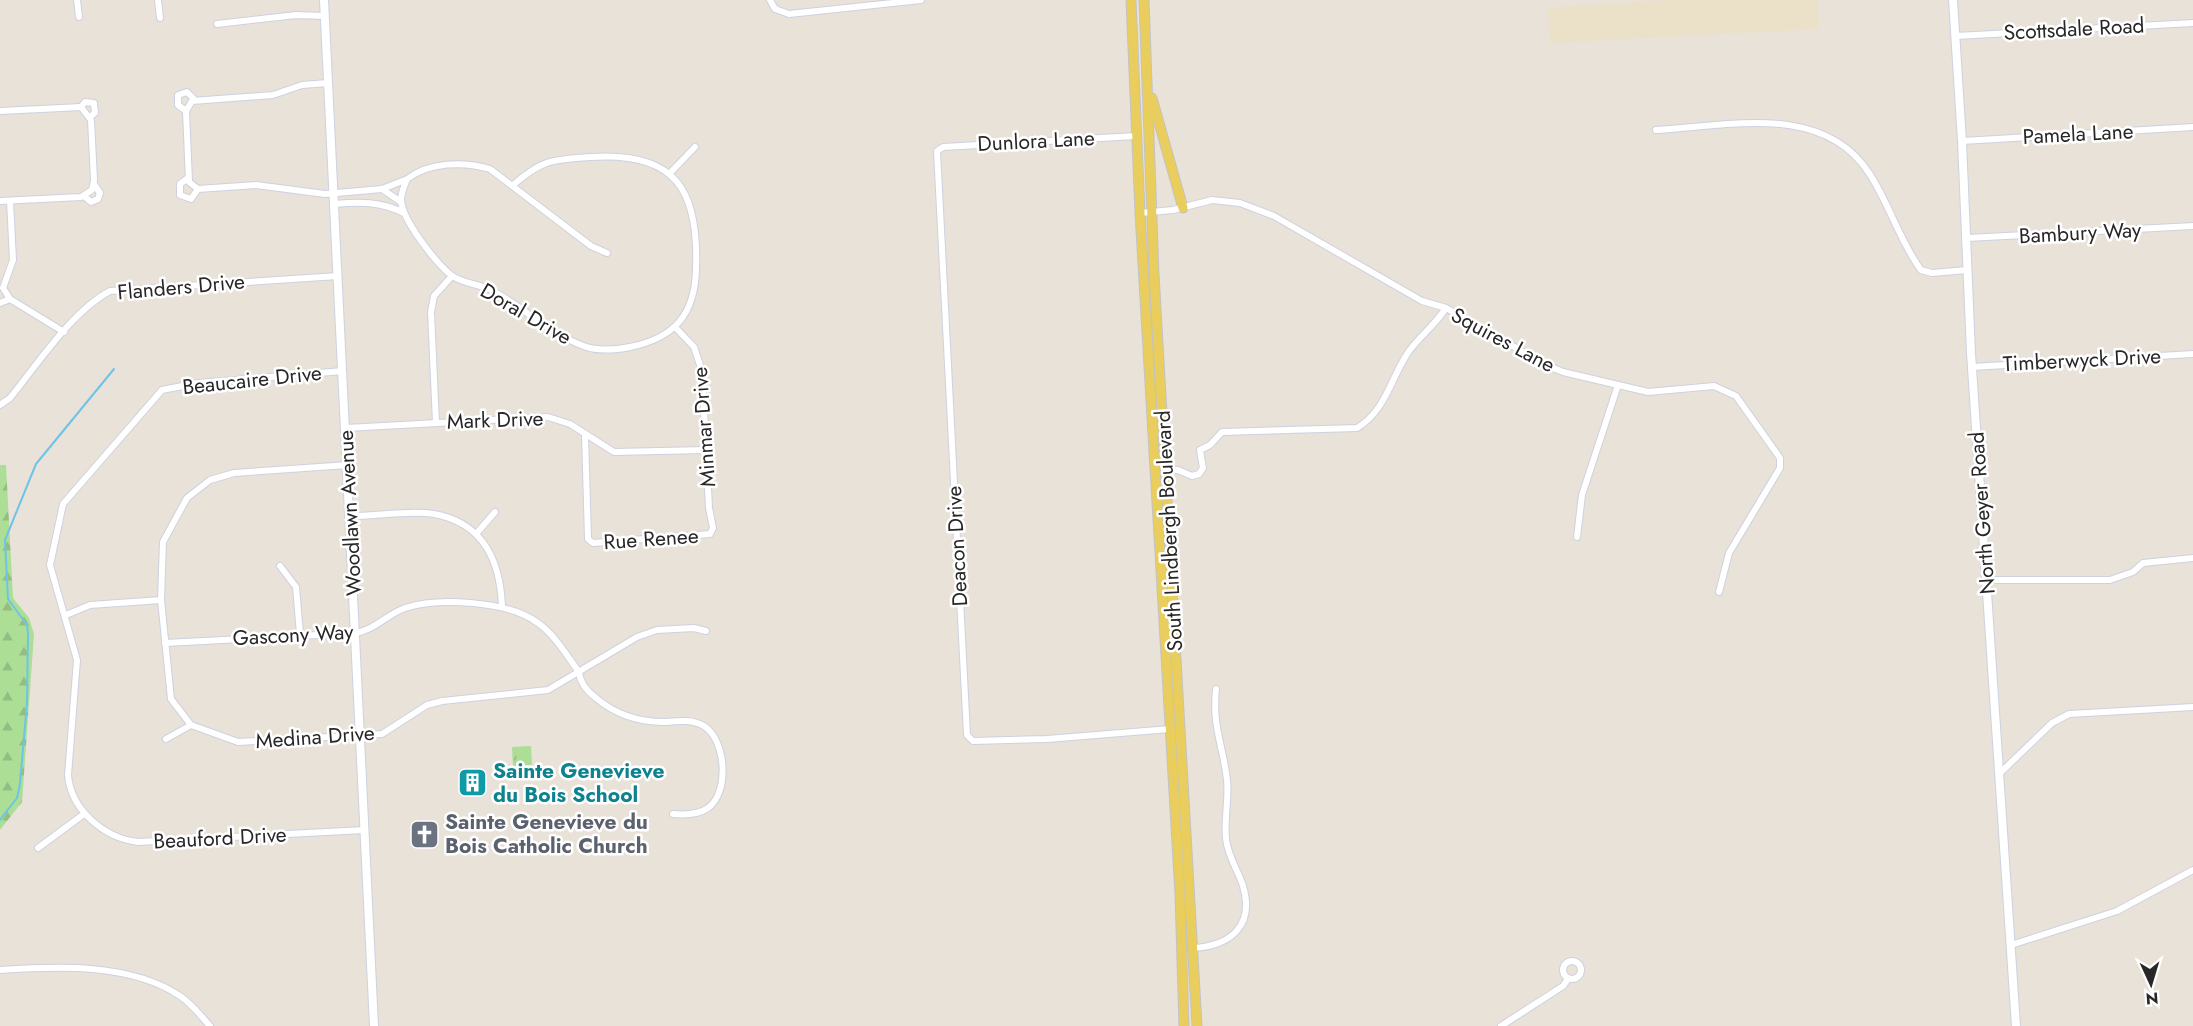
<svg xmlns="http://www.w3.org/2000/svg" width="2193" height="1026" font-family="Jost,sans-serif">
<style>
.education{fill:#ebe0c8}
.grass{fill:url(#grass-tufts)}
.forest{fill:url(#forest-firs)}
.lines{fill:none;stroke-linecap:round;stroke-linejoin:round}
.stream{stroke:#6ec4e8;stroke-width:2}
.street-casing{stroke:#ced1e0;stroke-width:8}
.secondary-casing{stroke:#ced1e0;stroke-width:10}
.primary-casing{stroke:#c3c3c3;stroke-width:11}
.street{stroke:#fff;stroke-width:6}
.secondary{stroke:#fff;stroke-width:8}
.primary{stroke:#eace5d;stroke-width:9}
.labels{text-anchor:middle;stroke-width:5;stroke-linejoin:round;paint-order:stroke}
.street-label{font-size:21px;fill:#272727;stroke:#fff}
.culture-label{font-size:21px;font-weight:bold;fill:#0d838f;stroke:#fff;text-anchor:start}
.worship-label{font-size:21px;font-weight:bold;fill:#5b616d;stroke:#fff;text-anchor:start}
</style>
<defs>
<pattern id="grass-tufts" width="24" height="20" patternUnits="userSpaceOnUse" patternTransform="scale(1.5)"><rect width="24" height="20" fill="#acde96"/><path d="M3 7l-1-3M5 7V3M7 7l1-3M15 17l-1-3M17 17v-4M19 17l1-3" fill="none" stroke="#94be81"/></pattern>
<pattern id="forest-firs" width="22" height="20" patternUnits="userSpaceOnUse" patternTransform="scale(1.5)"><rect width="22" height="20" fill="#acde96"/><path d="M5 1l3.5 6h-7zM16 11l3.5 6h-7z" fill="#94be81"/></pattern>
</defs>
<rect width="100%" height="100%" fill="#e9e2d8"/>
<path class="education" d="M1664 0H1818L1819 29 1550 43 1548 8Z"/>
<path class="grass" d="M531 746 532 765 513 766 512 747Z"/>
<path class="forest" d="M0 465H6L13 598 29 618 34 634 22 802 0 830Z"/>
<g class="lines">
<path class="stream" d="M0 820 17 798 20 784 27 702 28 633 27 625 8 599 5 540 36 464 114 369"/>
<defs>
<g id="street">
<path d="M77 0 79 17"/>
<path d="M158 0 160 18"/>
<path d="M770 0 775 9 789 14 921 0"/>
<path d="M217 24 296 15 325 16"/>
<path d="M1956 36 2193 23"/>
<path d="M328 83 302 85 273 95 192 101 186 111 189 182 198 189 256 185 325 194 382 189 405 180"/>
<path d="M81 107 85 102 94 103 95 113 90 117"/>
<path d="M0 111 81 107 91 120 94 180 92 190 81 197 0 201"/>
<path d="M186 111 178 105V95L187 92 195 100"/>
<path d="M1656 130C1727 126 1823 102 1869 173 1889 203 1899 240 1921 270L1932 273 1967 270"/>
<path d="M1136 136 943 147 937 151 967 735 973 741 1047 739 1170 729"/>
<path d="M1962 141 2193 127"/>
<path d="M669 174 695 147"/>
<path d="M188 178 180 184V195L191 199 198 189"/>
<path d="M513 185C543 159 552 160 590 157 675 151 699 189 696 269 695 315 674 338 630 347 615 350 597 352 581 345 548 332 524 308 493 291 481 284 462 284 451 275 436 263 402 220 401 200 401 193 404 186 407 179 429 162 464 161 490 169L591 246 607 253"/>
<path d="M382 189 401 202"/>
<path d="M84 196 91 202 98 199 100 193 94 184"/>
<path d="M10 201 13 260 3 288 10 299 64 332"/>
<path d="M334 204C360 202 380 201 404 213"/>
<path d="M1140 213 1173 210 1212 200 1240 203 1274 216 1422 301 1446 308 1544 364 1563 372 1648 392 1714 386 1736 396 1780 458V468L1729 553 1719 592"/>
<path d="M1967 238 2193 226"/>
<path d="M0 303 10 299"/>
<path d="M1972 367 2193 354"/>
<path d="M343 371 198 383 162 390 63 504 50 565 77 660 68 775C71 810 104 838 138 842L364 830"/>
<path d="M0 405 10 398C37 365 72 311 110 291L338 276"/>
<path d="M436 423 431 312 434 296 452 276"/>
<path d="M346 428 548 417 570 424 614 452 706 450"/>
<path d="M585 435 588 539 593 543 710 534 713 528 709 508 702 371 694 347 675 327"/>
<path d="M1165 469 1178 470 1192 476 1199 474 1203 468 1200 450 1210 445 1222 432 1357 428C1386 411 1391 377 1409 351 1421 335 1435 325 1446 308"/>
<path d="M351 516C375 516 411 510 434 514 484 523 500 561 502 606"/>
<path d="M476 534 495 512"/>
<path d="M1577 537 1582 495 1618 385"/>
<path d="M280 566 296 587 300 634"/>
<path d="M1986 580H2110L2133 572 2143 563 2193 558"/>
<path d="M66 615 90 605 161 600"/>
<path d="M165 643 356 633C376 629 386 615 405 608 438 597 509 601 538 623 555 635 567 656 579 672 580 683 588 692 596 698 616 715 638 722 664 722 678 721 691 719 704 726 726 740 730 792 708 808 698 815 685 815 673 814"/>
<path d="M191 725 238 742 382 734 427 705 442 701 548 690 637 637 657 630 694 628 706 631"/>
<path d="M191 725 171 699 161 600 163 542 187 498 210 480 234 473 348 465"/>
<path d="M166 739 191 725"/>
<path d="M2000 773 2052 723 2069 714 2193 707"/>
<path d="M38 848 84 814"/>
<path d="M2011 945 2117 911 2193 870"/>
<path d="M1193 948C1230 946 1255 926 1243 886 1238 870 1228 857 1226 839 1224 819 1229 799 1227 780 1223 745 1212 727 1216 689"/>
<circle cx="1572" cy="970" r="9"/>
<path d="M0 970C57 966 131 963 180 996 192 1004 201 1016 210 1026"/>
<path d="M1501 1026 1563 986 1568 979"/>
</g>
<g id="secondary">
<path d="M324 0 374 1026"/>
<path d="M1953 0 1962 141 1971 353 2016 1026"/>
</g>
<g id="primary">
<path d="M1131 0 1140 213 1180 894 1184 1026"/>
<path d="M1144 0 1154 274 1197 1026"/>
<path d="M1152 98 1183 208"/>
</g>
</defs>
<use href="#street" class="street-casing"/>
<use href="#secondary" class="secondary-casing"/>
<use href="#primary" class="primary-casing"/>
<use href="#street" class="street"/>
<use href="#secondary" class="secondary"/>
<use href="#primary" class="primary"/>
</g>
<defs>
<symbol id="building-square" viewBox="-11 -11 22 22"><rect x="-9" y="-9" width="18" height="18" rx="4" fill="#0f9aa8" stroke="#fff"/><path d="M-4-6H4V6H1V3H-1V6H-4ZM-2.5-4.3h1.7v1.8h-1.7ZM.8-4.3h1.7v1.8H.8ZM-2.5-1h1.7V.8h-1.7ZM.8-1h1.7V.8H.8Z" fill="#fff"/></symbol>
<symbol id="church-square" viewBox="-11 -11 22 22"><rect x="-9" y="-9" width="18" height="18" rx="4" fill="#6b7280" stroke="#fff"/><path d="M-1.2-6h2.4v3.5h3.3v2.4h-3.3V6h-2.4V-.1h-3.3v-2.4h3.3Z" fill="#fff"/></symbol>
</defs>
<g fill-rule="evenodd">
<use href="#building-square" x="456" y="766" width="33" height="33"/>
<use href="#church-square" x="408" y="818" width="33" height="33"/>
</g>
<g class="labels">
<g class="street-label">
<text transform="translate(2074 29) rotate(-3)" y="7">Scottsdale Road</text>
<text transform="translate(2078 134) rotate(-3)" y="7">Pamela Lane</text>
<text transform="translate(1036 141) rotate(-3)" y="7">Dunlora Lane</text>
<text transform="translate(2080 233) rotate(-3)" y="7">Bambury Way</text>
<text transform="translate(181 287) rotate(-5)" y="7">Flanders Drive</text>
<text transform="translate(526 314) rotate(30)" y="7">Doral Drive</text>
<text transform="translate(1503 340) rotate(28)" y="7">Squires Lane</text>
<text transform="translate(2082 360) rotate(-3)" y="7">Timberwyck Drive</text>
<text transform="translate(252 380) rotate(-6)" y="7">Beaucaire Drive</text>
<text transform="translate(495 420) rotate(-2)" y="7">Mark Drive</text>
<text transform="translate(704 427) rotate(-94)" y="7">Minmar Drive</text>
<text transform="translate(350 513) rotate(-93)" y="7">Woodlawn Avenue</text>
<text transform="translate(1982 513) rotate(-94)" y="7">North Geyer Road</text>
<text transform="translate(1169 531) rotate(-93)" y="7">South Lindbergh Boulevard</text>
<text transform="translate(651 539) rotate(-4)" y="7">Rue Renee</text>
<text transform="translate(957 546) rotate(-93)" y="7">Deacon Drive</text>
<text transform="translate(293 635) rotate(-3)" y="7">Gascony Way</text>
<text transform="translate(315 737) rotate(-4)" y="7">Medina Drive</text>
<text transform="translate(220 838) rotate(-3)" y="7">Beauford Drive</text>
</g>
<g class="culture-label">
<text x="493" y="778">Sainte Genevieve<tspan x="493" dy="24">du Bois School</tspan></text>
</g>
<g class="worship-label">
<text x="445" y="829">Sainte Genevieve du<tspan x="445" dy="24">Bois Catholic Church</tspan></text>
</g>
</g>
<g transform="translate(2151 984) rotate(176)" stroke="#ffffff" stroke-width="4.5" paint-order="stroke">
<path d="M0-4.5L10 22L0 15L-10 22Z" fill="#272727"/>
<text y="-9" font-size="16" font-weight="bold" text-anchor="middle" fill="#272727">N</text>
</g>
</svg>
